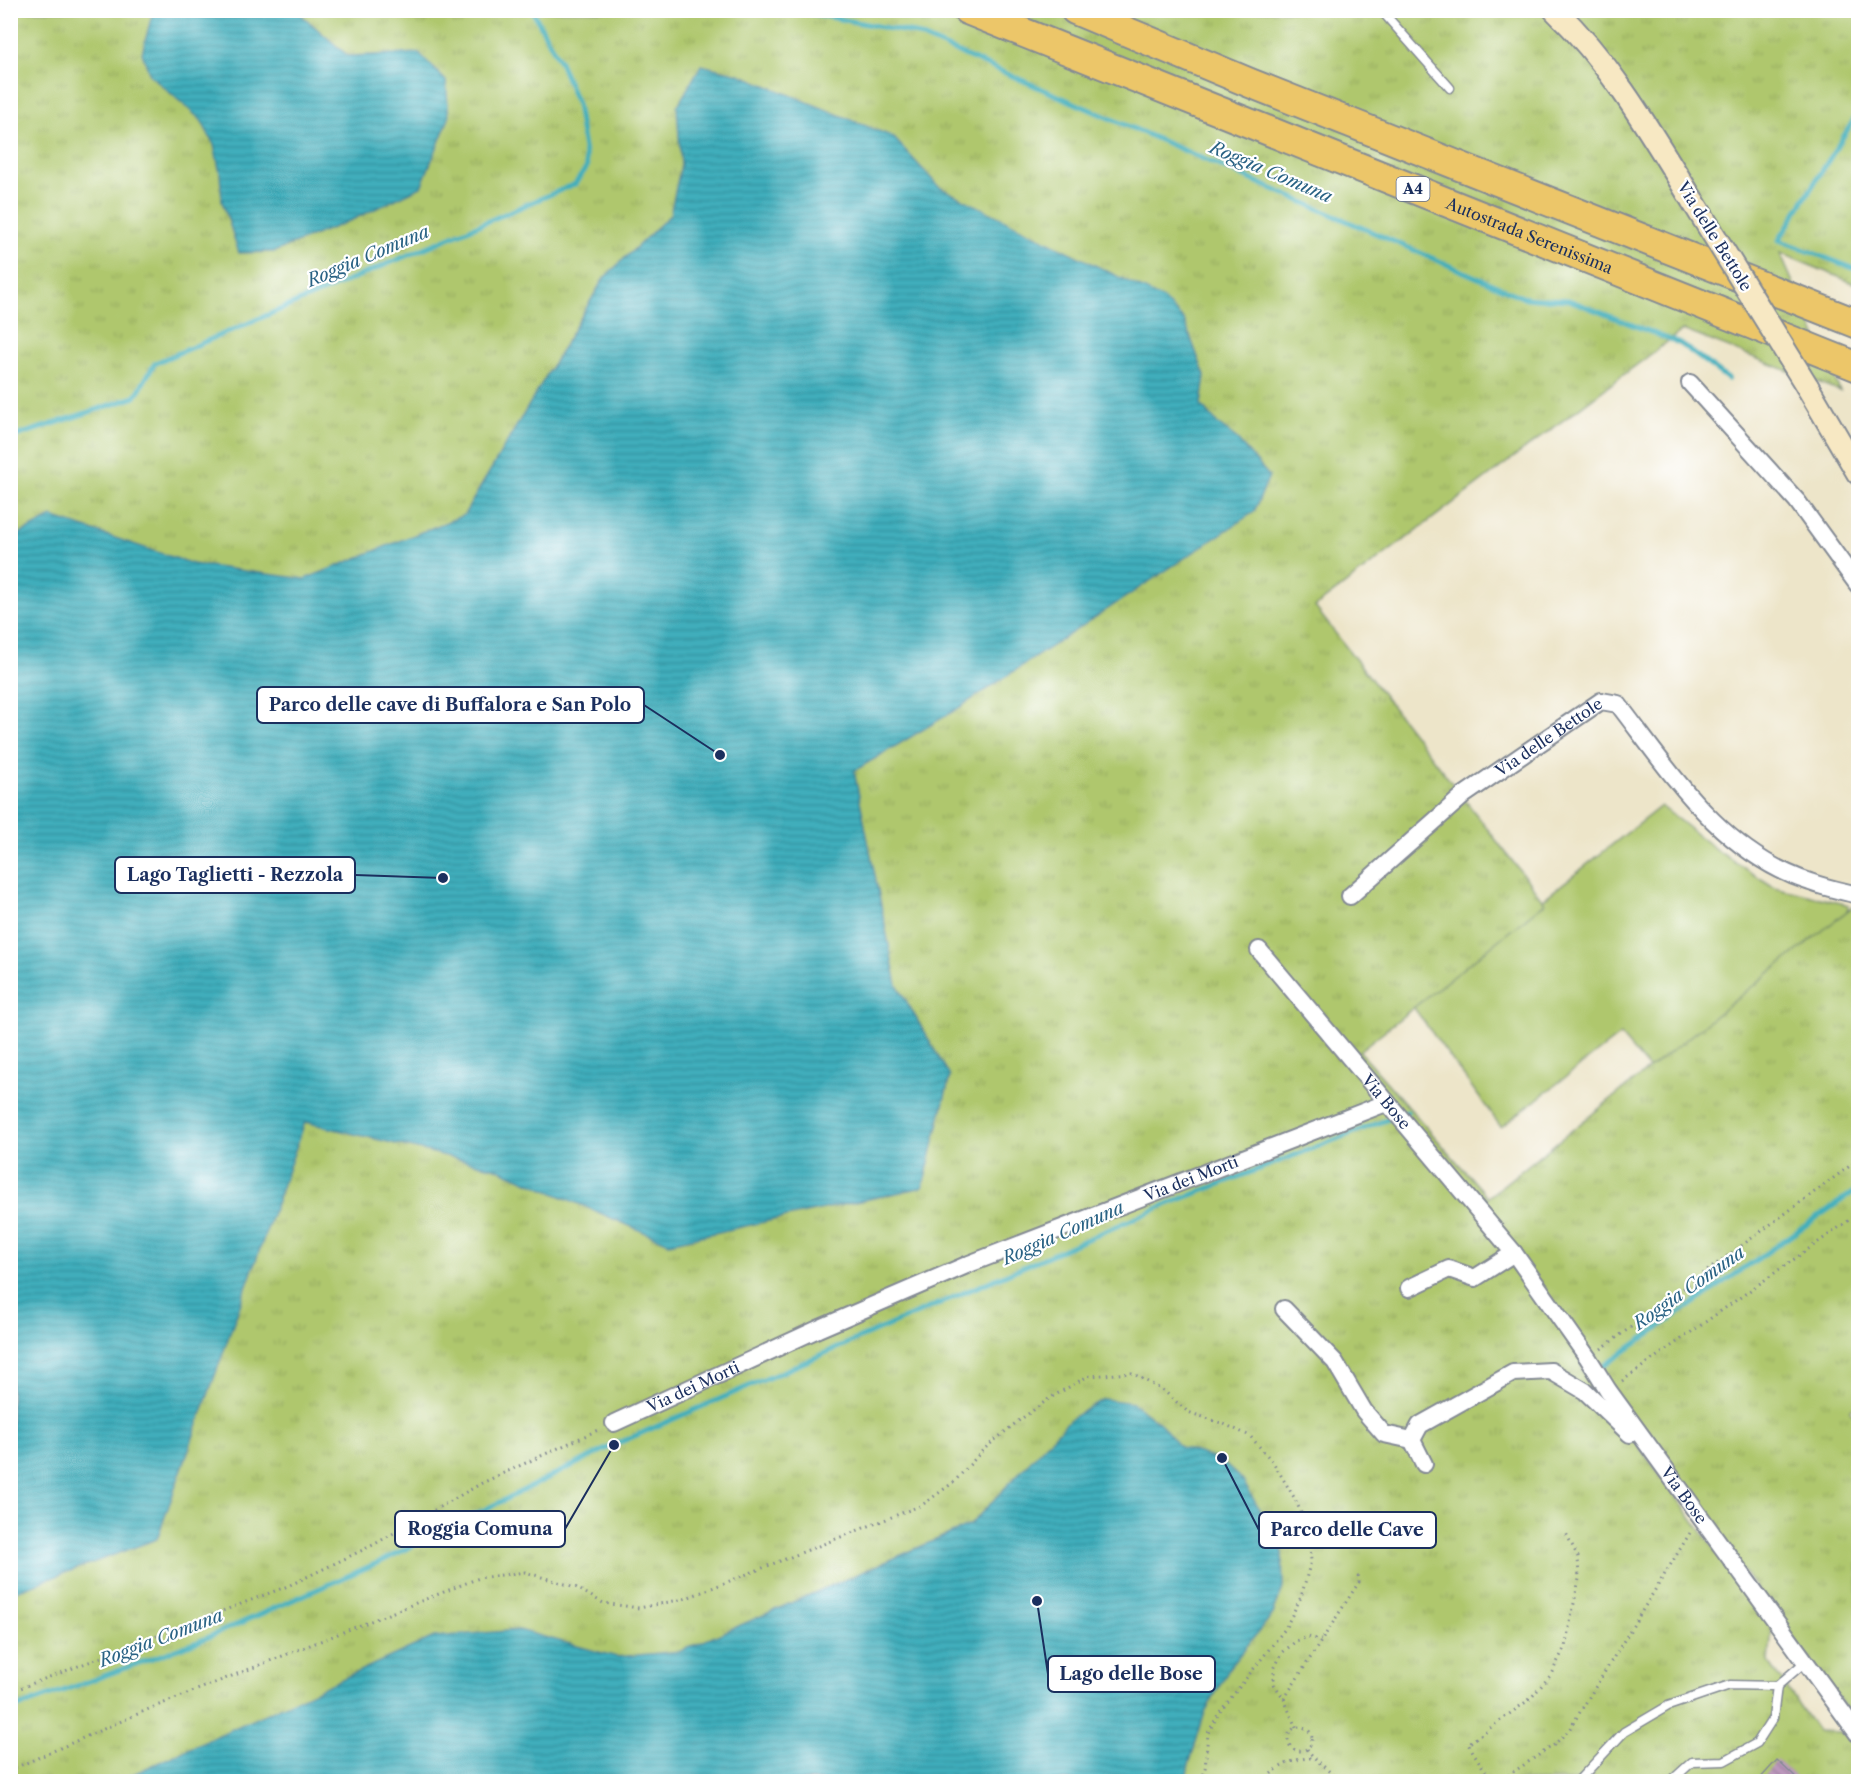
<svg xmlns="http://www.w3.org/2000/svg" width="1869" height="1792" font-family="'Libre Caslon Text',serif">
<style>
.grass{fill:#afc76d;stroke:#657b66;stroke-width:1.5}
.park{fill:url(#park-tufts);stroke:#657b66;stroke-width:1.5}
.water{fill:url(#water-rules);stroke:#2d6e8d;stroke-width:1.5}
.lines{fill:none;stroke-linecap:round;stroke-linejoin:round}
.stream{stroke:#3faebc;stroke-width:5}
.building{fill:url(#building-back-hatch)}
.service-casing{stroke:#848a94;stroke-width:11}
.minor-casing{stroke:#848a94;stroke-width:20}
.secondary-casing{stroke:#848a94;stroke-width:26}
.motorway-casing{stroke:#848a94;stroke-width:32}
.path{stroke:#848a94;stroke-width:3;stroke-dasharray:1.5 4.5;stroke-linecap:butt}
.service{stroke:#fff;stroke-width:8}
.minor{stroke:#fff;stroke-width:16}
.secondary{stroke:#f7e8c3;stroke-width:22}
.motorway{stroke:#ecc669;stroke-width:28}
.secondary-bridge-casing{stroke:#848a94;stroke-width:26;stroke-linecap:butt}
.secondary-bridge{stroke:#f7e8c3;stroke-width:22}
.labels{text-anchor:middle;stroke-width:4.5;stroke-linejoin:round;paint-order:stroke}
.shield{fill:#fff;stroke:#5f6d8e;stroke-width:1.5}
.shield-label{font-size:15px;font-weight:bold;fill:#1b2f5e}
.street-label{font-size:16px;fill:#1b2f5e;stroke:#fff}
.water-label{font-size:18px;font-style:italic;fill:#296284;stroke:#fff}
.leader{fill:none;stroke:#1b2f5e;stroke-width:2}
.callout-dot{fill:#1b2f5e;stroke:#fff;stroke-width:2}
.callout{fill:#fff;stroke:#1b2f5e;stroke-width:2}
.callout-label{font-size:18px;text-anchor:middle;font-weight:bold;fill:#1b2f5e}
</style>
<defs>
<pattern id="park-tufts" width="24" height="20" patternUnits="userSpaceOnUse" patternTransform="scale(1.5)"><rect width="24" height="20" fill="#afc76d"/><path d="M3 7l-1-3M5 7V3M7 7l1-3M15 17l-1-3M17 17v-4M19 17l1-3" fill="none" stroke="#96ab61"/></pattern>
<pattern id="water-rules" width="6" height="5" patternUnits="userSpaceOnUse" patternTransform="scale(1.5)"><rect width="6" height="5" fill="#3faebc"/><path d="M0 2.5h6" fill="none" stroke="#348e9c"/></pattern>
<pattern id="building-back-hatch" width="6" height="6" patternUnits="userSpaceOnUse" patternTransform="scale(1.5)"><rect width="6" height="6" fill="#bd99bd"/><path d="M-1 5l2 2M0 0l6 6M5-1l2 2" fill="none" stroke="#997d9d"/></pattern>
</defs>
<rect width="100%" height="100%" fill="#fff"/>
<filter id="ink" filterUnits="userSpaceOnUse"><feTurbulence type="fractalNoise" baseFrequency=".0167" numOctaves="2"/><feDisplacementMap in="SourceGraphic" scale="12" xChannelSelector="R" yChannelSelector="G"/><feConvolveMatrix kernelMatrix="1 2 1 2 8 2 1 2 1" color-interpolation-filters="sRGB"/></filter>
<filter id="wash" filterUnits="userSpaceOnUse"><feTurbulence type="fractalNoise" baseFrequency=".008" numOctaves="4" result="noise"/><feDisplacementMap in="SourceGraphic" scale="24" xChannelSelector="R" yChannelSelector="G"/><feGaussianBlur stdDeviation="1.35" result="paint"/><feColorMatrix in="noise" values="0 0 0 0 0 0 0 0 0 0 0 0 0 0 0 0 0 1.4 0 .05"/><feComposite in="paint" operator="in"/></filter>
<g filter="url(#wash)">
<rect width="100%" height="100%" fill="#ede5c9"/>
<path class="grass" d="M1661 806 1719 852 1774 887 1849 905 1837 937 1655 1076 1620 1035 1501 1127 1411 1004Z"/>
<path class="park" d="M11 11H1858V285L1780 253 1840 391 1683 330 1315 607 1545 903 1359 1051 1488 1197 1856 904H1858V1404L1850 1410 1858 1421V1725L1581 1354 1582 1370 1772 1626 1769 1662 1817 1731 1840 1732 1858 1749V1781L11 1782Z"/>
<g class="water">
<path d="M153 11H297L348 56 419 53 446 81 449 118 421 187 354 219 274 252 239 253 222 201 220 173 214 145 201 120 150 75 142 53Z"/>
<path d="M701 65 739 74 893 137 939 187 1163 299 1184 320 1205 376 1201 405 1219 425 1234 436 1269 476 1254 512 957 709 854 771 897 985 950 1076 923 1187 669 1243 496 1168 305 1122 157 1539 11 1593V538L52 517 193 564 305 579 464 515 604 278 670 215 681 165 677 107Z"/>
<path d="M1103 1399 1133 1403 1161 1424 1180 1447 1220 1460 1243 1481 1282 1549 1283 1588 1273 1614 1232 1664 1205 1712 1188 1768 1186 1781H118L434 1637 519 1630 617 1657 681 1651 970 1525 1070 1419Z"/>
</g>
<g class="lines">
<g class="stream">
<path d="M793 10 913 33 1522 297C1540 301 1551 298 1569 300L1681 344 1728 379"/>
<path d="M1858 113 1779 240 1858 270"/>
<path d="M10 438 135 397 155 363 575 184 587 167 577 104 560 62 532 10"/>
<path d="M1599 1369 1858 1189"/>
<path d="M10 1710 197 1642 384 1560 614 1445 1163 1206 1407 1112"/>
</g>
</g>
<g id="blocks">
<path class="building" d="M1777 1760 1800 1782H1757Z"/>
</g>
</g>
<g filter="url(#ink)">
<use href="#blocks" fill-opacity="0" stroke="#848a94" stroke-width="1.5"/>
<g class="lines">
<defs>
<g id="service">
<path d="M1381 10 1450 88"/>
<path d="M1577 1782 1624 1732 1668 1706 1730 1685 1777 1686"/>
<path d="M1670 1782 1692 1762 1724 1761 1757 1743 1773 1718 1777 1686 1805 1662"/>
</g>
<g id="minor">
<path d="M1690 383 1797 501 1858 585"/>
<path id="s1" d="M1350 896 1464 795 1601 701 1618 704C1672 774 1721 853 1810 882 1826 888 1842 891 1858 895"/>
<path id="s2" d="M1259 950 1514 1253 1588 1358 1608 1390 1858 1734"/>
<path d="M1409 1288 1449 1269 1475 1278 1514 1253"/>
<path d="M1284 1309 1335 1362 1364 1411 1384 1434 1412 1440"/>
<path id="s3" d="M614 1423 818 1329 969 1264 1386 1103"/>
<path d="M1424 1464 1412 1440 1420 1425 1513 1373 1551 1371 1585 1391 1630 1434"/>
</g>
<g id="secondary">
<path d="M1555 10C1613 66 1652 135 1694 203"/>
<path d="M1807 386 1858 473"/>
</g>
<g id="motorway">
<path id="s4" d="M967 10 1858 367"/>
<path d="M1075 10 1250 83 1858 324"/>
</g>
</defs>
<use href="#service" class="service-casing"/>
<use href="#minor" class="minor-casing"/>
<use href="#secondary" class="secondary-casing"/>
<use href="#motorway" class="motorway-casing"/>
<g class="path">
<path d="M1853 492 1858 502"/>
<path d="M1601 1349 1858 1160"/>
<path d="M1622 1381 1858 1214"/>
<path d="M10 1692 288 1586 373 1545 482 1483 600 1429"/>
<path d="M1284 1699 1359 1582 1358 1574"/>
<circle cx="1300" cy="1739" r="12"/>
<path d="M1296 1728 1284 1699 1274 1684V1669L1282 1653 1296 1641 1308 1637 1321 1640"/>
<path d="M1307 1749C1316 1762 1329 1769 1339 1782"/>
<path d="M10 1770 149 1709 479 1578 525 1572 575 1587 603 1603 639 1608 684 1599 922 1505 954 1482 983 1450 1017 1422 1050 1398 1088 1376 1132 1373 1164 1391 1188 1412 1224 1424 1250 1436 1273 1462 1295 1499 1309 1531 1311 1561 1301 1597 1285 1629 1219 1713 1208 1733 1205 1768 1202 1782"/>
<path d="M1262 1782C1277 1767 1292 1758 1313 1758"/>
<path d="M1492 1782 1468 1744 1530 1699 1550 1676 1565 1647 1579 1579 1578 1557 1565 1531"/>
<path d="M1498 1782 1554 1745 1569 1730 1690 1533"/>
</g>
<use href="#service" class="service"/>
<use href="#minor" class="minor"/>
<use href="#secondary" class="secondary"/>
<use href="#motorway" class="motorway"/>
<defs>
<path id="secondary-bridge" d="M1694 203 1807 386"/>
</defs>
<use href="#secondary-bridge" class="secondary-bridge-casing"/>
<use href="#secondary-bridge" class="secondary-bridge"/>
</g>
</g>
<g class="labels">
<rect class="shield" x="1396.5" y="177" width="33" height="24" rx="4.5"/>
<g class="shield-label">
<text x="1413" y="194">A4</text>
</g>
<g class="street-label">
<text dy="6" stroke="none"><textPath href="#s4" startOffset="606">Autostrada Serenissima</textPath></text>
<text transform="translate(1715 236) rotate(58)" y="6">Via delle Bettole</text>
<text dy="6" stroke="none"><textPath href="#s1" startOffset="255">Via delle Bettole</textPath></text>
<text dy="6" stroke="none"><textPath href="#s2" startOffset="198">Via Bose</textPath></text>
<text dy="6" stroke="none"><textPath href="#s3" startOffset="627">Via dei Morti</textPath></text>
<text dy="6" stroke="none"><textPath href="#s3" startOffset="87">Via dei Morti</textPath></text>
<text dy="6" stroke="none"><textPath href="#s2" startOffset="692">Via Bose</textPath></text>
</g>
<g class="water-label">
<text transform="translate(1271 172) rotate(23)" y="6">Roggia Comuna</text>
<text transform="translate(368 256) rotate(-23)" y="6">Roggia Comuna</text>
<text transform="translate(1063 1233) rotate(-24)" y="6">Roggia Comuna</text>
<text transform="translate(1689 1288) rotate(-35)" y="6">Roggia Comuna</text>
<text transform="translate(161 1638) rotate(-21)" y="6">Roggia Comuna</text>
</g>
</g>
<path class="leader" d="M720 755L644 705M443 878L355 875M614 1445L565 1529M1222 1458L1259 1530M1037 1601L1048 1674"/>
<g class="callout-dot">
<circle cx="720" cy="755" r="6"/>
<circle cx="443" cy="878" r="6"/>
<circle cx="614" cy="1445" r="6"/>
<circle cx="1222" cy="1458" r="6"/>
<circle cx="1037" cy="1601" r="6"/>
</g>
<g class="callout">
<rect x="257" y="687" width="387" height="36" rx="6"/>
<rect x="115" y="857" width="240" height="36" rx="6"/>
<rect x="395" y="1511" width="170" height="36" rx="6"/>
<rect x="1259" y="1512" width="177" height="36" rx="6"/>
<rect x="1048" y="1656" width="167" height="36" rx="6"/>
</g>
<g class="callout-label">
<text x="450" y="711">Parco delle cave di Buffalora e San Polo</text>
<text x="235" y="881">Lago Taglietti - Rezzola</text>
<text x="480" y="1535">Roggia Comuna</text>
<text x="1347" y="1536">Parco delle Cave</text>
<text x="1131" y="1680">Lago delle Bose</text>
</g>
<rect width="1869" height="1792" fill="none" stroke="#fff" stroke-width="36"/>
</svg>
